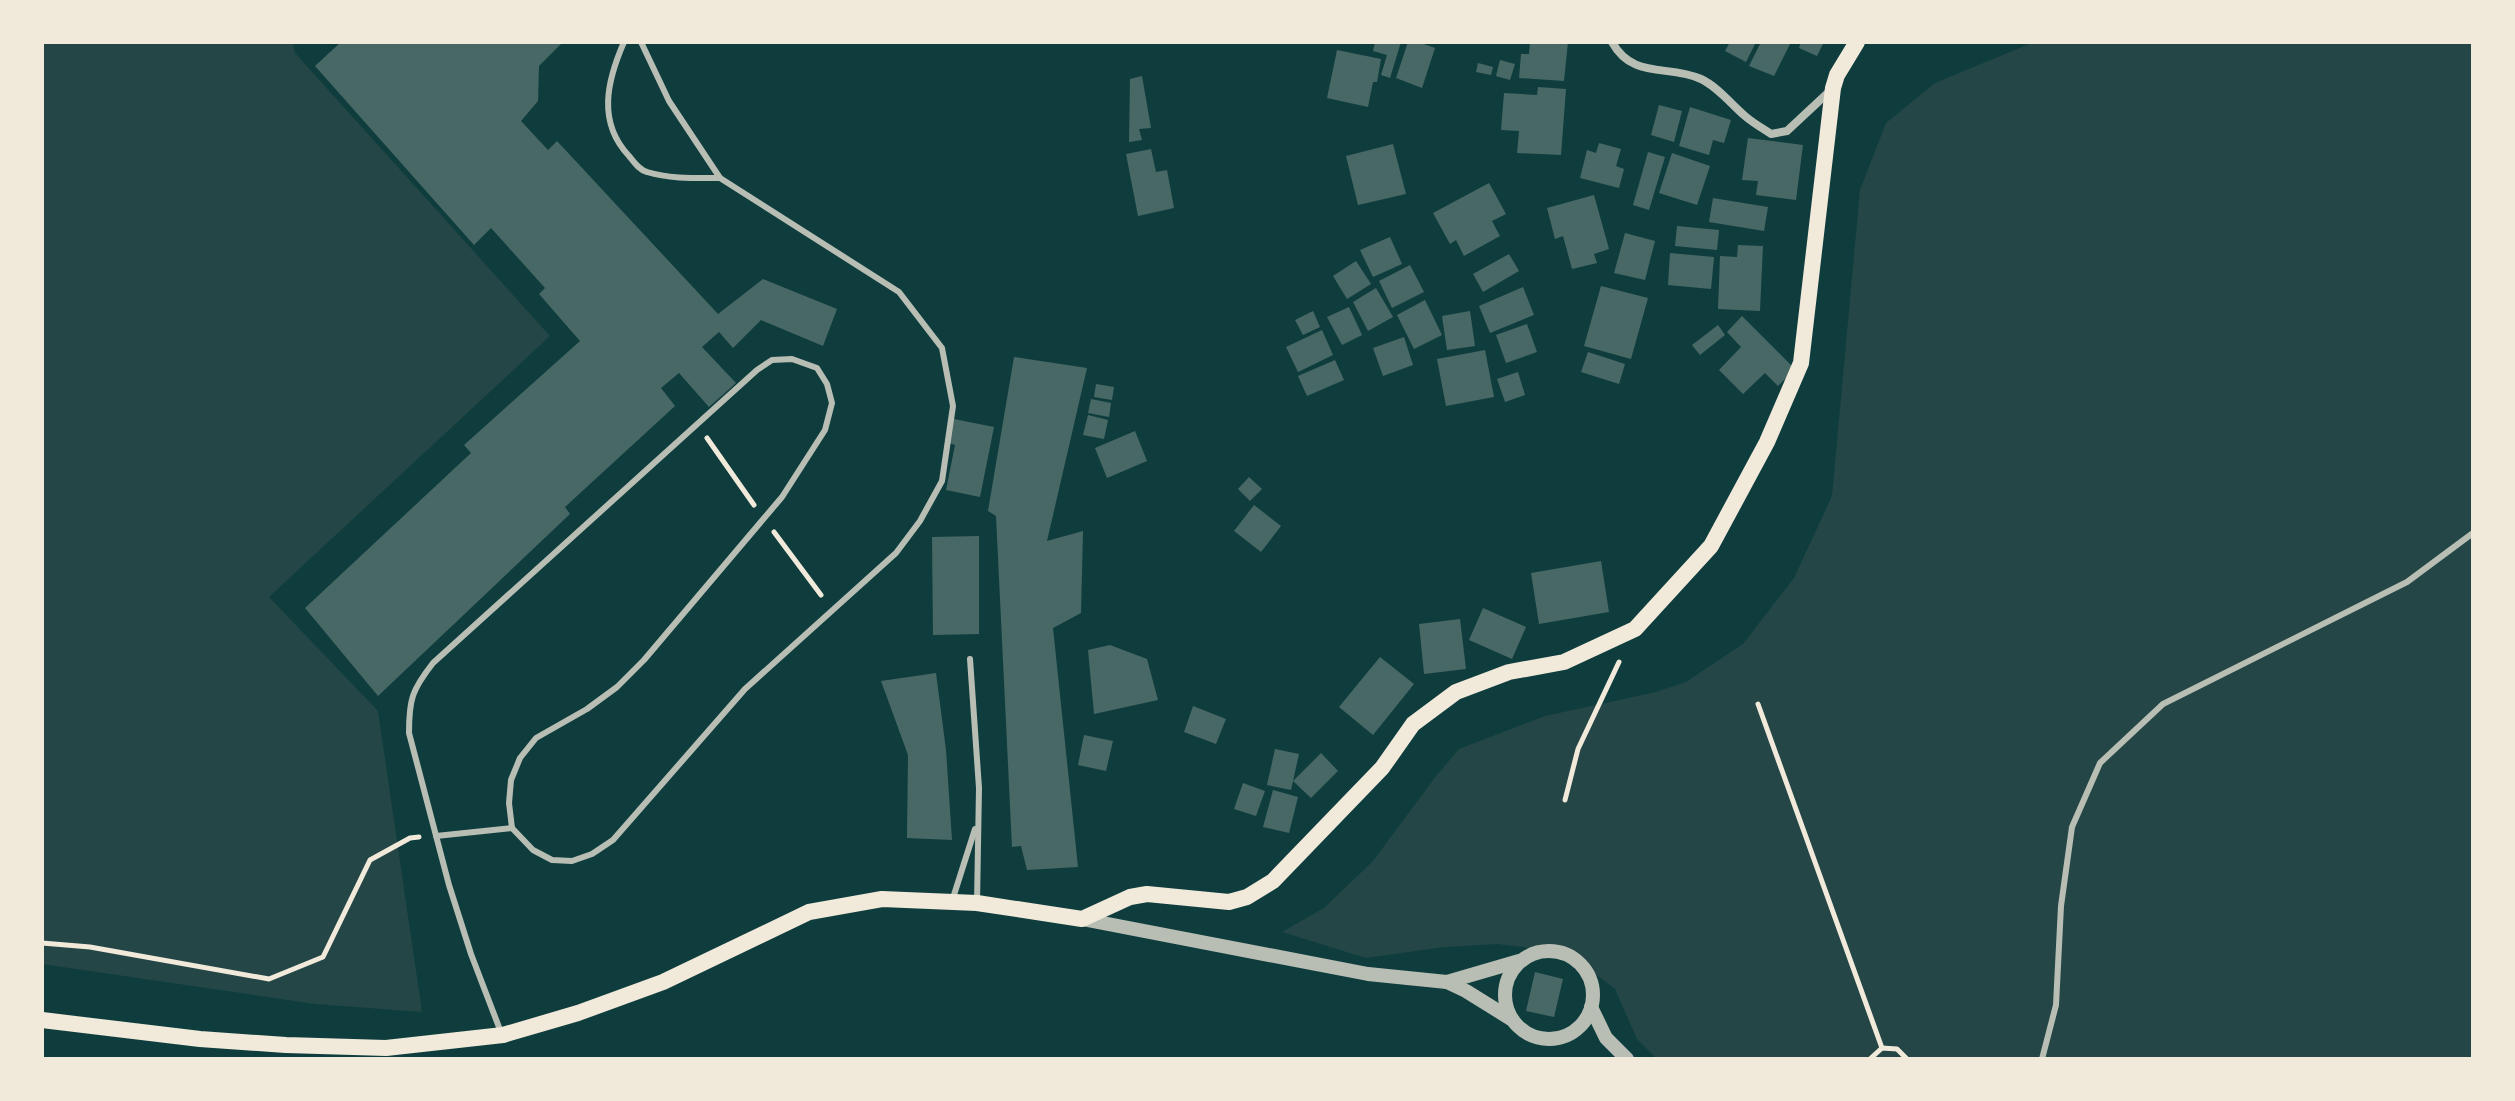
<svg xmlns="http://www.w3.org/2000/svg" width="2515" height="1101" font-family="Signika,sans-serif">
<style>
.green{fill:#244646}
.building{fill:#486865}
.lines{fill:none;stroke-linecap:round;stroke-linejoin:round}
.path{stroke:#f1e9da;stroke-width:5}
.service{stroke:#b8beb3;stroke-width:6}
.minor{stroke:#b8beb3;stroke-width:8}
.tertiary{stroke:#b8beb3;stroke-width:14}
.secondary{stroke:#f1e9da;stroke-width:16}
</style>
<rect width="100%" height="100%" fill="#0f3d3e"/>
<g class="green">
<path d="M42 42H293L295 53 550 336 269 597 378 711 422 1012 315 1004 42 964Z"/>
<path d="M2034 42H2473V1059H1657L1637 1039 1615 989 1566 952 1497 944 1444 947 1366 958 1282 932 1324 908 1373 861 1436 776 1459 749 1545 716 1656 692 1686 682 1743 644 1794 578 1832 496 1860 190 1886 123 1935 83Z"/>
</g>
<g class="building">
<path d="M341 42H563L539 66 538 101 521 121 548 150 557 141 718 314 763 279 837 309 823 346 761 320 733 348 719 332 702 347 736 383 709 407 679 373 661 388 675 406 565 507 570 514 378 696 305 608 471 453 464 445 580 341 539 294 545 288 491 228 474 245 315 66Z"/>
<path d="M1375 42H1401L1390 78 1381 75 1387 55 1373 51Z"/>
<path d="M1408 42H1418L1435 48 1422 88 1396 78Z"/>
<path d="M1530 42H1568L1564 81 1519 78 1521 54H1529Z"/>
<path d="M1730 42H1756L1746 62 1725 51Z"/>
<path d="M1761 42H1791L1774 76 1749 66Z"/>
<path d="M1801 42H1824L1817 56 1799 48Z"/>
<path d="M1337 50 1381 59 1377 82H1373L1368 107 1327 98Z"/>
<path d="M1500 60 1515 64 1510 80 1496 76Z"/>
<path d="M1478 63 1493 67 1491 75 1476 72Z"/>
<path d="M1142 76 1151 128 1139 129 1142 140 1129 142 1130 79Z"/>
<path d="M1538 87 1566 89 1561 155 1517 153 1519 131 1501 130 1504 93 1537 95Z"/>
<path d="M1659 105 1682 111 1674 142 1651 135Z"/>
<path d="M1690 107 1731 120 1724 143 1713 140 1709 155 1679 146Z"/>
<path d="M1748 138 1803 145 1796 200 1756 195 1758 181 1742 180Z"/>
<path d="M1599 143 1621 149 1616 166 1624 169 1619 188 1580 178 1587 150 1596 153Z"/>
<path d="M1393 144 1406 194 1358 205 1346 156Z"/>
<path d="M1151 149 1156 172 1167 170 1174 208 1138 216 1126 154Z"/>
<path d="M1648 152 1665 157 1649 210 1633 205Z"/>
<path d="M1672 153 1710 166 1697 205 1659 193Z"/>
<path d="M1489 183 1506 214 1492 221 1500 236 1464 256 1456 240 1450 244 1433 213Z"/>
<path d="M1594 195 1609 249 1594 254 1597 263 1572 269 1563 236 1555 239 1547 208Z"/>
<path d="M1713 198 1768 207 1764 231 1709 222Z"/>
<path d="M1677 226 1719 230 1717 250 1675 246Z"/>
<path d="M1625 233 1655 241 1645 280 1614 273Z"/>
<path d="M1390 237 1402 264 1373 277 1360 250Z"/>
<path d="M1738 245 1763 246 1760 311 1718 309 1720 256 1737 257Z"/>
<path d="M1670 253 1714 257 1711 289 1668 285Z"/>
<path d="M1509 254 1519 271 1483 292 1473 274Z"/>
<path d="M1356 261 1371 284 1347 299 1333 276Z"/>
<path d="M1410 265 1424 292 1392 308 1379 281Z"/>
<path d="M1601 286 1648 298 1631 359 1584 346Z"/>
<path d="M1523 287 1534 315 1490 333 1479 306Z"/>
<path d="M1376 288 1393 317 1368 331 1353 302Z"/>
<path d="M1425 300 1442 335 1414 349 1397 315Z"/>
<path d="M1349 307 1362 335 1342 345 1327 317Z"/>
<path d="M1313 311 1320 327 1303 335 1295 320Z"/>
<path d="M1470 311 1475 346 1447 350 1442 316Z"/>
<path d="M1742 316 1795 369 1778 386 1765 373 1743 394 1719 370 1741 347 1727 332Z"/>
<path d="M1527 324 1537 352 1506 363 1496 335Z"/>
<path d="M1718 325 1725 335 1700 355 1692 345Z"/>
<path d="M1322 330 1333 355 1298 372 1286 347Z"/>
<path d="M1404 337 1413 365 1383 376 1373 348Z"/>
<path d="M1485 350 1494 397 1446 406 1437 359Z"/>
<path d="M1588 352 1625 364 1619 384 1581 372Z"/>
<path d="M1014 357 1087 368 1047 541 1083 531 1081 613 1053 628 1078 867 1027 870 1021 846 1012 847 996 516 988 511Z"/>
<path d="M1335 360 1344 380 1307 396 1298 376Z"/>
<path d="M1518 372 1525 395 1505 402 1497 379Z"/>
<path d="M1096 384 1114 387 1112 400 1094 397Z"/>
<path d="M1091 399 1111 403 1109 417 1088 413Z"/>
<path d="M1088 415 1108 420 1104 439 1083 435Z"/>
<path d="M954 419 994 427 980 497 946 490 955 445 949 443Z"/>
<path d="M1135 431 1147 461 1107 478 1095 448Z"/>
<path d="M1249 477 1262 489 1250 501 1238 489Z"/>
<path d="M1254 505 1281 526 1261 552 1234 531Z"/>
<path d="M979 536V634L933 635 932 537Z"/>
<path d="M1601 561 1609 612 1539 624 1531 573Z"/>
<path d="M1483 608 1526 627 1512 659 1469 640Z"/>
<path d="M1460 619 1466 669 1424 674 1419 624Z"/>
<path d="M1110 645 1147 659 1158 700 1094 714 1088 650Z"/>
<path d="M1380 657 1414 684 1373 735 1339 707Z"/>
<path d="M936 673 946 750 952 840 907 838 908 755 881 681Z"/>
<path d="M1193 706 1226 719 1216 744 1184 732Z"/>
<path d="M1084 735 1113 741 1106 771 1078 765Z"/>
<path d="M1275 749 1299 754 1291 790 1267 785Z"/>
<path d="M1321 753 1338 771 1311 798 1293 781Z"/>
<path d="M1243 783 1265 791 1256 816 1234 809Z"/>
<path d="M1273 790 1298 797 1289 833 1263 827Z"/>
<path d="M1535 972 1563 979 1554 1017 1526 1011Z"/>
</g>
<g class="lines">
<g class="path">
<path d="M707 438 754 505"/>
<path d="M774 532 821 595"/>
<path d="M1758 704 1882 1048"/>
<path d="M1565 800 1578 749 1619 662"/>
<path d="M42 943 90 947 269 979 323 957 370 860 410 838 419 837"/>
<path d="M1870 1059 1882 1048 1897 1049 1907 1059"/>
</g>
<g class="service">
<path d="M624 42C607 81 597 122 629 156 634 162 639 170 647 172 670 179 696 178 720 178"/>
<path d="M970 659 979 788 977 903"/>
<path d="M436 836 512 828"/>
<path d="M953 898 975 829"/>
<path d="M502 1035 471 954 449 885 409 733C409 699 412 690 433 663L757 370 772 360 792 359 817 368 827 384 832 403 825 430 782 497 644 660 617 687 587 709 536 738 520 758 511 780 509 803 512 828 533 850 552 860 572 861 592 854 613 840 745 689 896 553 920 521 942 481 953 406 942 348 899 292 720 178 669 101 641 42"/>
<path d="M2042 1059 2056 1005 2061 906 2072 827 2100 763 2163 704 2407 582 2473 533"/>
</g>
<path class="minor" d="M1612 42C1633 80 1668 64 1701 79 1718 87 1731 104 1745 116 1753 123 1762 128 1771 134L1787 131 1831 90"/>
<g class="tertiary">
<path d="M1082 919 1368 974 1447 982 1466 991 1511 1019"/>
<circle cx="1549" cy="995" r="44"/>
<path d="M1447 982 1519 961"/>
<path d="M1591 1007 1606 1038 1627 1059"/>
</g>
<path class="secondary" d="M42 1020 200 1039 286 1045 386 1048 503 1035 578 1013 663 982 809 912 882 899 977 903 1082 919 1130 897 1147 894 1229 902 1247 897 1273 881 1382 768 1413 724 1456 692 1509 672 1564 662 1635 629 1711 546 1767 442 1801 363 1833 88 1837 75 1857 42"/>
</g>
<rect width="2515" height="1101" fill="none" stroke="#f1e9da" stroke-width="88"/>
</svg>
